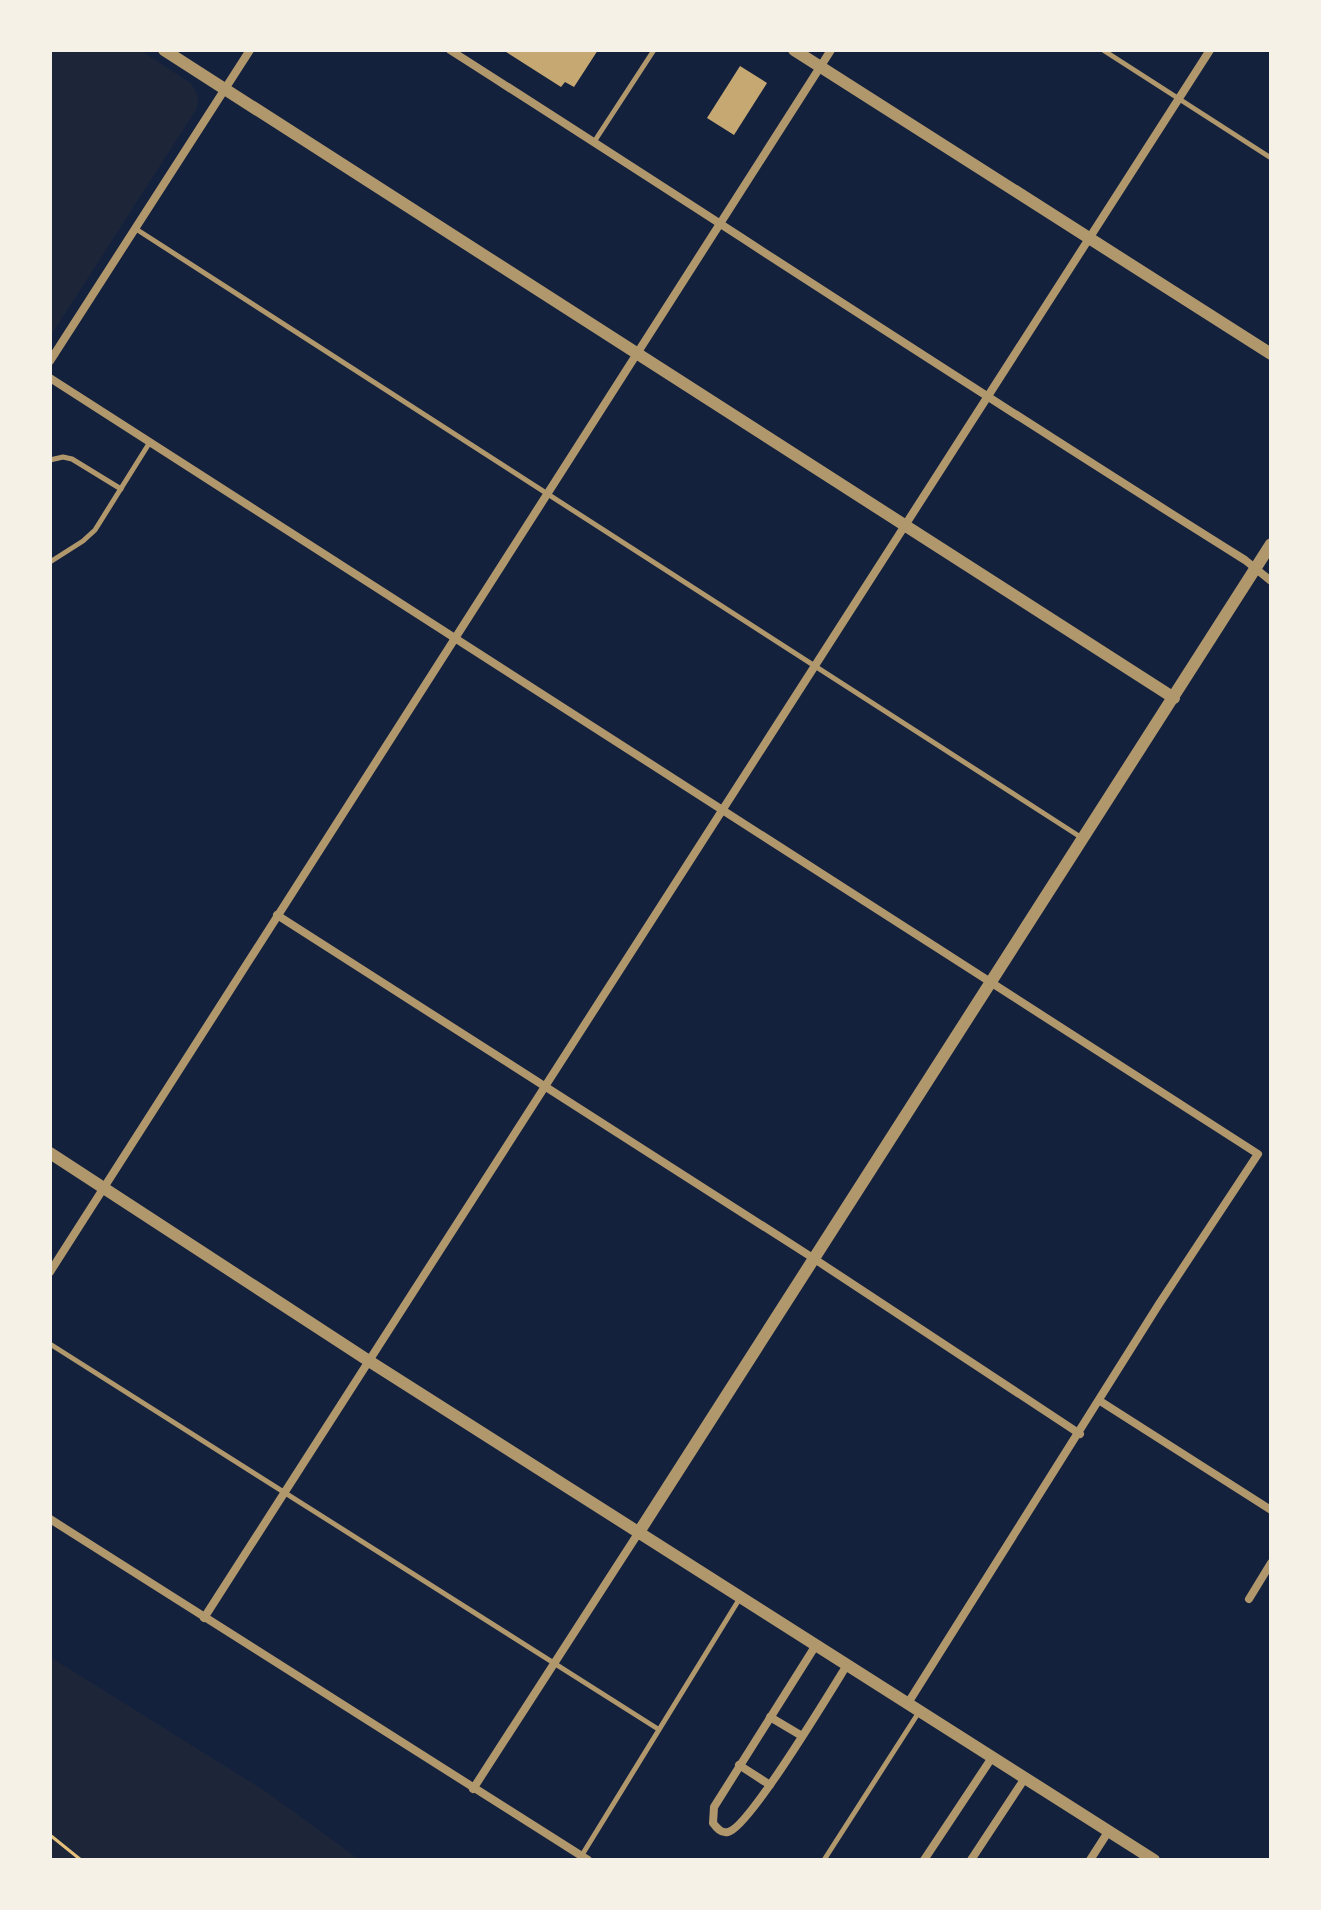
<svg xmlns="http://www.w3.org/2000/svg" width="1321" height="1910" font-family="Manrope,sans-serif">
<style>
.green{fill:#1d2539}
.building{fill:#c6a872}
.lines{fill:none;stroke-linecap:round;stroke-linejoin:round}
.path{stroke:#e5c07b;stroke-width:3}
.service{stroke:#b1986c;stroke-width:5}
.minor{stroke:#b1986c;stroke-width:8}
.tertiary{stroke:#b1986c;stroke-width:12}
</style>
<rect width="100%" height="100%" fill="#14213d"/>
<g class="green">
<path d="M50 50H140L192 84 198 97 197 108 50 337Z"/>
<path d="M50 1657 265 1791 360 1860H50Z"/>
</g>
<g class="building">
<path d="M503 50H598L574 87 565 82 561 87Z"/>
<path d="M740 66 767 83 734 135 707 118Z"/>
</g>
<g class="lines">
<path class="path" d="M50 1835 81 1860"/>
<g class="service">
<path d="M1103 50 1271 158"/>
<path d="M594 142 654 50"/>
<path d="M136 229 1082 838"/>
<path d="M50 460 63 457 72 459 121 489"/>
<path d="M50 562 83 541 95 530 150 442"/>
<path d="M50 1344 658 1729"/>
<path d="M582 1855 740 1598"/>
<path d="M824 1860 919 1712"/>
</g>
<g class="minor">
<path d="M450 50C715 219 978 393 1245 560L1271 581"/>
<path d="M50 361 250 50"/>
<path d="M50 378 1258 1154 1159 1304 908 1703"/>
<path d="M277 915 813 1258 1080 1434"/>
<path d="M50 1272 831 50"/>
<path d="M1100 1401 1271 1510"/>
<path d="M50 1519 588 1860"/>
<path d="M1249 1599 1271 1563"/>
<path d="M204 1618 1210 50"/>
<path d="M816 1645 714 1807 713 1823C716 1827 721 1834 728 1832 748 1829 832 1689 847 1665"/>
<path d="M770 1717 802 1736"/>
<path d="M739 1765 770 1785"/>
<path d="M473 1789 639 1532"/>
<path d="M924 1860 993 1756"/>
<path d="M971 1860 1025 1778"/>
<path d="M1090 1860 1108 1832"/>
</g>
<g class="tertiary">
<path d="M164 50 1174 698"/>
<path d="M794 50 1271 354"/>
<path d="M50 1153 369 1361 1154 1860"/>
<path d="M639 1532 1271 544"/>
</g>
</g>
<rect width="1321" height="1910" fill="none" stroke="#f6f1e7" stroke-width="104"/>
</svg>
